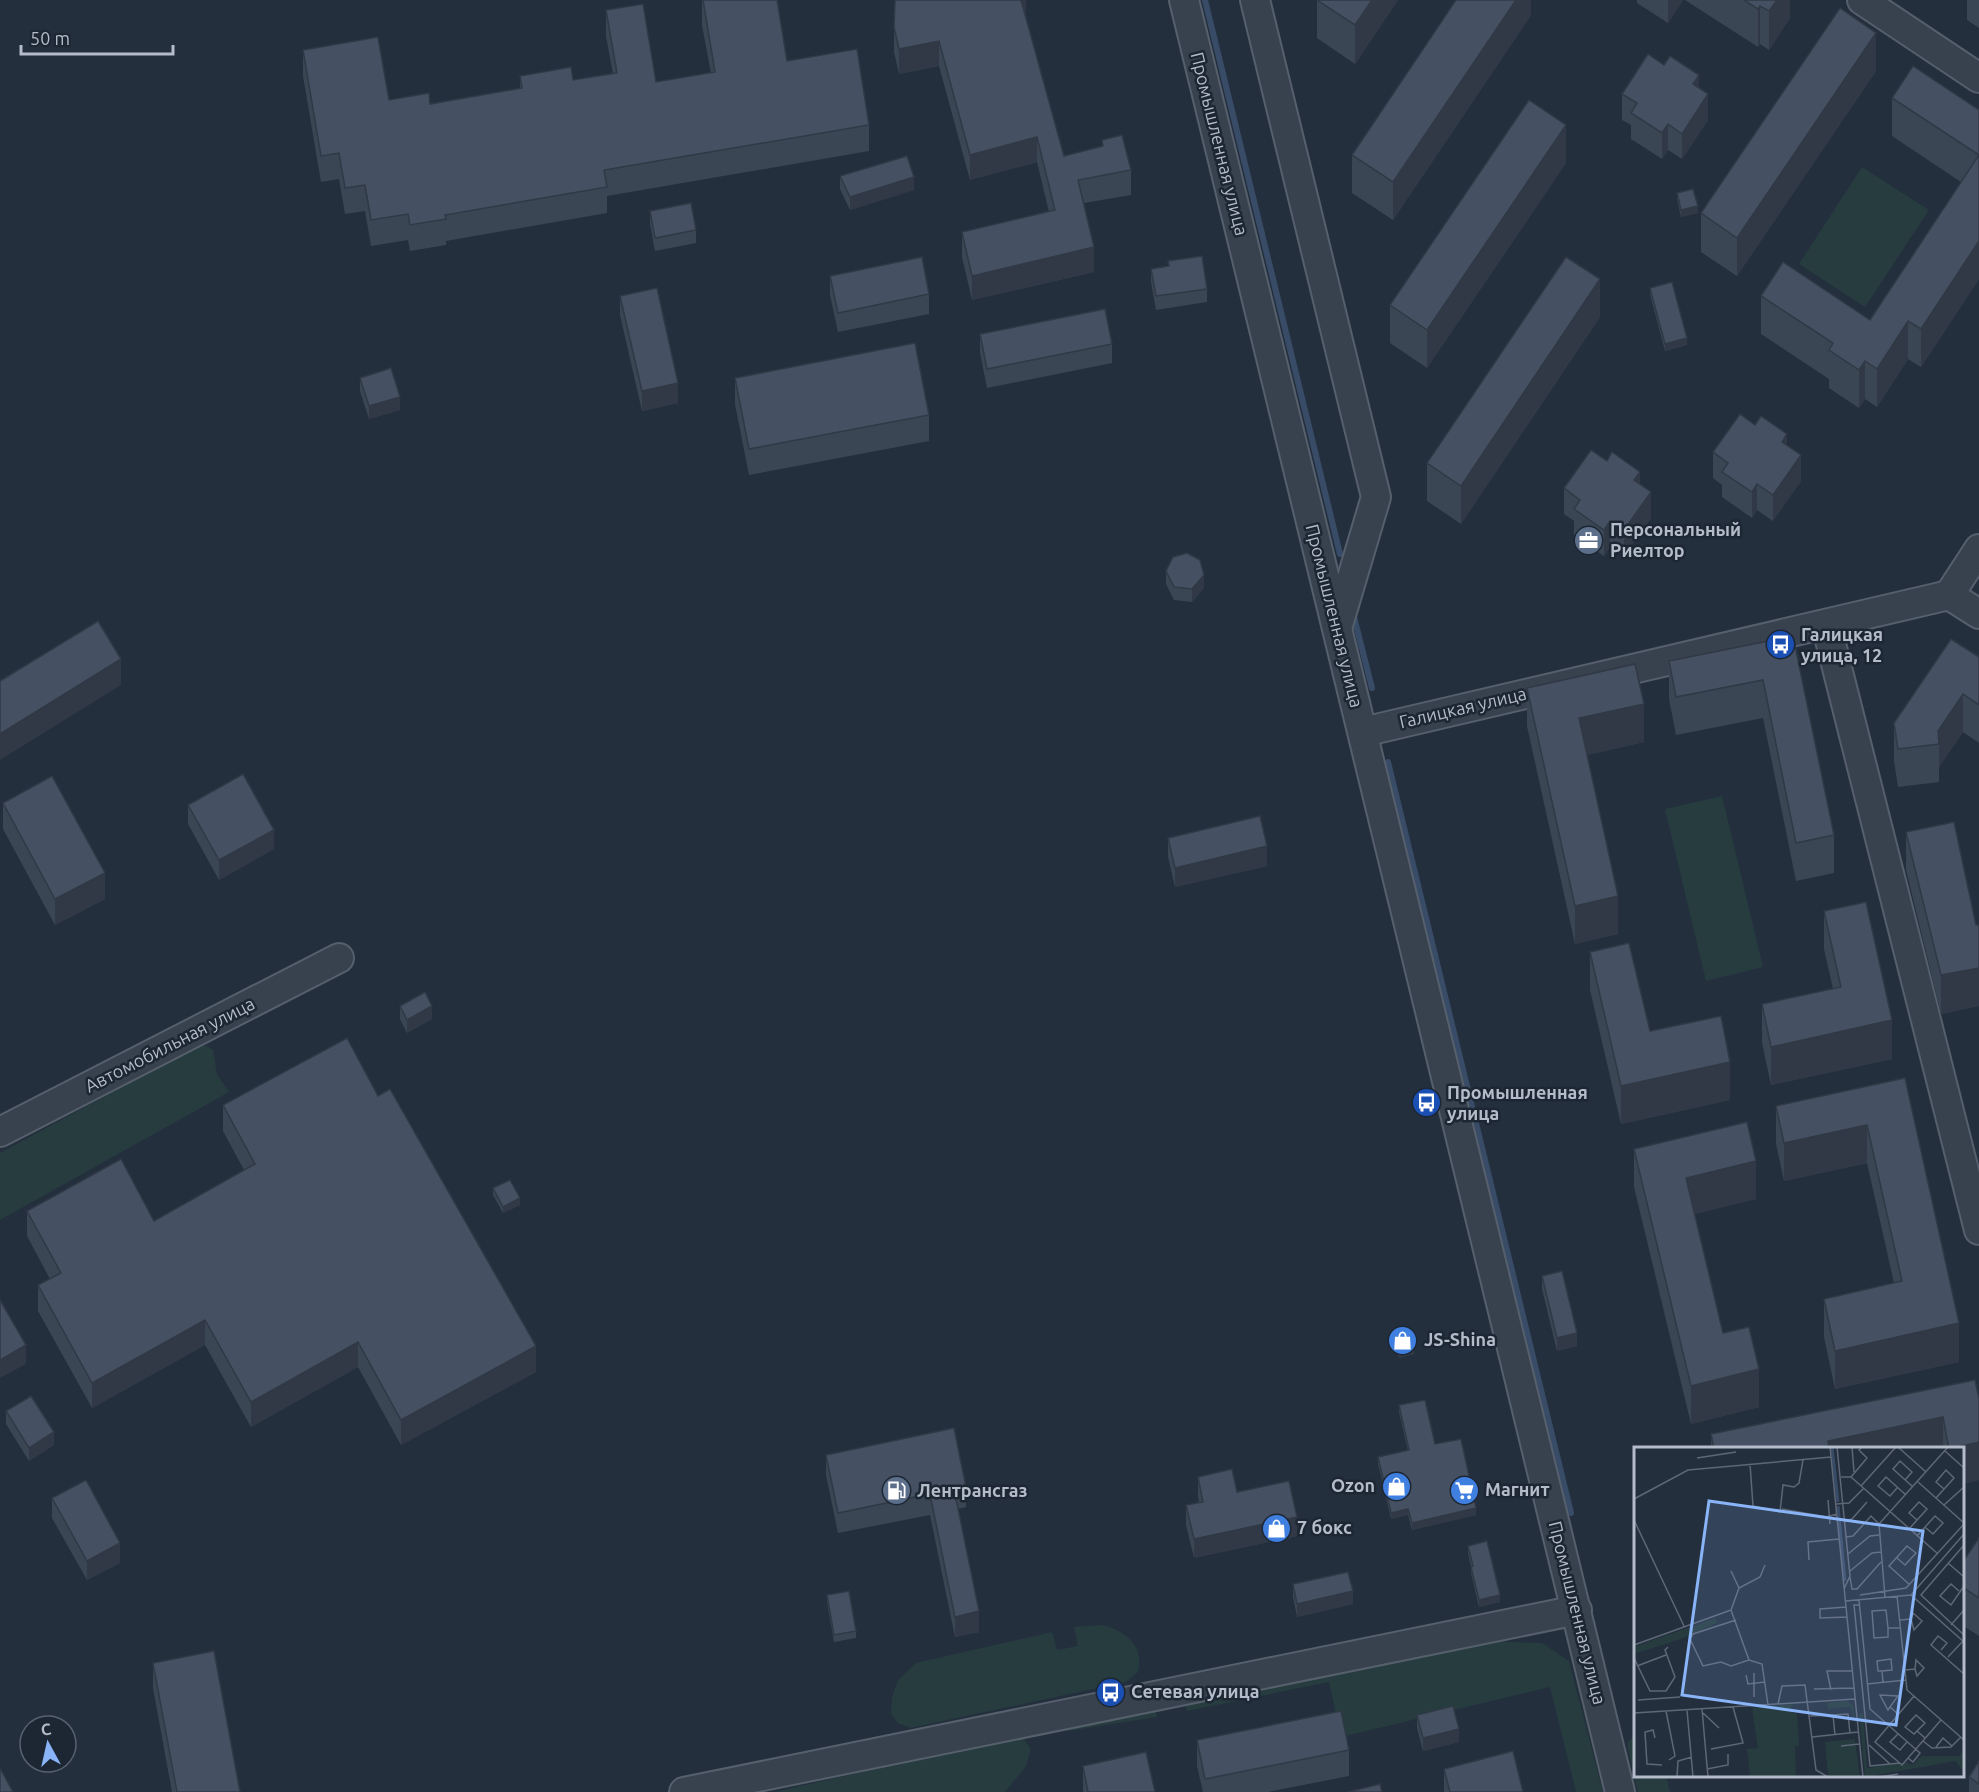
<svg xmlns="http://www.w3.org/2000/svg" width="1979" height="1792" font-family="Ubuntu,sans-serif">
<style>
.green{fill:#263c3f}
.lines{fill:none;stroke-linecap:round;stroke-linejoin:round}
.stream{stroke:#394c67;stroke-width:6}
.minor-casing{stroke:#565f6c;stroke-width:32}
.minor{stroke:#38414e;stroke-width:28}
.wall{fill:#3b4654}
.shaded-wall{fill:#303945}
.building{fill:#455162;stroke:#303945;stroke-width:1.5}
.labels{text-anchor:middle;stroke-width:5;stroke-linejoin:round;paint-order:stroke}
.street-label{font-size:18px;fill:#b4bcc9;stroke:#1d2633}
.poi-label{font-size:18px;font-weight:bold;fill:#b4bcc9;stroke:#1d2633;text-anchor:start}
.inset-river{fill:none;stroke:#394c67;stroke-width:3}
.inset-road{fill:none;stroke:#5e6776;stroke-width:1.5}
.view{fill:#8ab4f8;fill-opacity:0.15;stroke:#8ab4f8;stroke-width:3}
.inset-edge{fill:none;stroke:#b4bcc9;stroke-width:3}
</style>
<rect width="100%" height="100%" fill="#242f3e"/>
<g class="green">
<path d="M1862 167 1929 210 1865 307 1799 264Z"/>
<path d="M1722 796 1763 967 1706 981 1665 809Z"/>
<path d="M198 1046H207L213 1050 217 1074 229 1092 0 1220V1153Z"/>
<path d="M1103 1625C1127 1632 1144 1645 1138 1672L1126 1682 910 1728 898 1723 891 1714 892 1697 898 1680 916 1663 1052 1632 1057 1650 1078 1646 1074 1627Z"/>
<path d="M1504 1637 1505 1642 1542 1643 1569 1661 1603 1792H1576L1550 1687 1341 1737 1329 1682 1187 1711 1186 1705 1190 1702Z"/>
<path d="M1151 1709 1156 1712 1157 1717 1068 1731V1728Z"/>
<path d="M1635 1734 1636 1776H1666L1670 1792H1638L1628 1749V1742Z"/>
<path d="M1021 1735 1031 1749 1026 1766 1005 1792H775Z"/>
</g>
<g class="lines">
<g class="stream">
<path d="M1205 0 1340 554"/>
<path d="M1354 617 1372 688"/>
<path d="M1388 762 1571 1513"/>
</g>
<defs>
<g id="minor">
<path d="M1184 0 1620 1792"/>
<path d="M1255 0 1376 497 1338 625"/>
<path d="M1862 0 1979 78"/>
<path d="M1949 595 1979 549"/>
<path d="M1830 640 1979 1230"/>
<path d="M1363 732 1949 595 1979 614"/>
<path d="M0 1132 339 958"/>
<path d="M684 1792 1577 1610"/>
</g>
</defs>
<use href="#minor" class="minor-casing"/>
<use href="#minor" class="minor"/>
</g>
<g class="wall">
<path d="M702 0 787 61 869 125V151L607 196V213L446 241V245L410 251 408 240 371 246 365 211 345 214 339 179 321 182 303 76V50L389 100 430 104 520 88V76L573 80 613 74 606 36V10L656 82 711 73 702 25Z"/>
<path d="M1026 0V16L1064 156 1102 147V140L1131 170V195L1084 203 1094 272 972 300 962 257V232L1049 212 1037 162 970 180 939 66 899 74 894 52V27Z"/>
<path d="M1317 0H1398L1355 64 1317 38Z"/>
<path d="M1531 0V15L1393 220 1352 193V155Z"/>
<path d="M1637 0H1683L1668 23 1637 3Z"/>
<path d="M1685 0H1790V18L1769 50 1760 44 1758 47Z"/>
<path d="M1967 0H1979V28L1967 20Z"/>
<path d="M1876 71 1737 276 1701 252V213Z"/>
<path d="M1699 88 1708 120 1682 159 1668 150 1662 159 1631 139V125L1622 120V94Z"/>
<path d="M1892 98 1979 110V279L1921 367 1908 359 1877 407 1865 399 1859 408 1829 388V379L1761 334V296L1870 320 1961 182 1892 136Z"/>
<path d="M1566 163 1427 368 1390 343V305Z"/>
<path d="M840 176 914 190 850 210 840 189Z"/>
<path d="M1677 193 1698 213 1681 217 1677 199Z"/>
<path d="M650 211 696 230V243L655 251 650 224Z"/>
<path d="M1168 261 1207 289V302L1156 310 1151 282V269L1168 266Z"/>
<path d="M830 276 929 294V314L838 332 830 295Z"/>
<path d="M1650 288 1687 345 1665 351 1650 294Z"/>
<path d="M620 296 678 403 642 411 620 315Z"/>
<path d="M1600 317 1461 524 1427 501V463Z"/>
<path d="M980 334 1112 344V363L987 388 980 353Z"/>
<path d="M360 378 400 410 369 419 360 391Z"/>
<path d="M735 378 929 415V441L749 475 735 404Z"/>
<path d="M1787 446 1801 481 1773 521 1757 510 1752 518 1722 497V485L1713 478V452Z"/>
<path d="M1640 484 1651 518 1624 556 1610 547 1604 556 1574 535V521L1564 514V488Z"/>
<path d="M1166 571 1204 588 1192 602 1174 600 1166 584Z"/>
<path d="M1793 636 1834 835V873L1796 881 1763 718 1676 735 1669 699V661Z"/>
<path d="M1979 657V743L1963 732 1939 767V782L1898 787 1894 761V723Z"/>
<path d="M1527 688 1644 742 1587 755 1618 934 1575 944 1527 726Z"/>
<path d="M3 803 105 899 55 925 3 829Z"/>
<path d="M188 805 274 849 219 880 188 824Z"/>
<path d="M1906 832 1976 925H1979V1006L1941 1014 1906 870Z"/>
<path d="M1168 838 1267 866 1175 887 1168 857Z"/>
<path d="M1824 911 1892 1059 1771 1085 1762 1043V1004L1833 989 1824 949Z"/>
<path d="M1590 952 1650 1031 1730 1100 1621 1124 1590 990Z"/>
<path d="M400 1006 432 1019 407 1033 400 1019Z"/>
<path d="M1905 1078 1959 1362 1835 1389 1824 1337V1299L1894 1283 1867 1163 1784 1181 1776 1144V1106Z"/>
<path d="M378 1096 536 1372 401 1445 358 1367 251 1427 205 1345 92 1408 38 1311V1285L50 1279 27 1236V1211L154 1221 244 1170 223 1131V1105Z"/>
<path d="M1634 1149 1756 1199 1694 1214 1723 1333 1759 1407 1691 1424 1634 1187Z"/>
<path d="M493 1188 520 1205 503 1213 493 1195Z"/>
<path d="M1542 1276 1577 1346 1557 1351 1542 1289Z"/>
<path d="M1395 1333 1414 1354 1399 1358 1395 1339Z"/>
<path d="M1979 1399V1480L1962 1484V1449H1711V1434Z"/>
<path d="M1399 1405 1435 1444 1476 1515 1412 1530 1408 1515 1391 1519 1378 1464V1457L1408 1451 1399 1412Z"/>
<path d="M6 1411 54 1445 29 1461 6 1424Z"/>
<path d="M826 1455 966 1487V1507L958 1509 979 1632 955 1637 930 1515 838 1533 826 1475Z"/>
<path d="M1198 1477 1237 1492 1297 1536 1194 1558 1186 1525V1505L1199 1502 1198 1496Z"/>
<path d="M52 1498 120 1563 87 1580 52 1518Z"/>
<path d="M1979 1538V1636L1962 1625V1563Z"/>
<path d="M1468 1546 1500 1602 1479 1607 1471 1573V1567L1468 1553Z"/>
<path d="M1293 1584 1353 1604 1297 1617 1293 1597Z"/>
<path d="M827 1595 856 1631V1638L834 1642 827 1602Z"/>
<path d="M153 1663 240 1792H172L153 1688Z"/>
<path d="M1417 1715 1459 1742 1423 1751 1417 1728Z"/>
<path d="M1197 1740 1349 1750V1776L1268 1792H1203L1197 1766Z"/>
<path d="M1979 1761V1792H1969V1777Z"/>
<path d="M1083 1766 1155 1792H1083Z"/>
<path d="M1444 1769 1523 1792H1444Z"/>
</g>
<g class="shaded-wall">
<path d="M1020 0H1026V20Z"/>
<path d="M1372 0H1398L1355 64V25Z"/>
<path d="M1516 0H1531V15L1393 220V182Z"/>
<path d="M1668 0H1683L1668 23Z"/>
<path d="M1777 0H1790V18L1769 50V11Z"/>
<path d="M1760 6V44L1758 47V9Z"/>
<path d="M1876 33V71L1737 276V238Z"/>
<path d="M939 41V66L899 74V49Z"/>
<path d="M1699 75V101L1693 84Z"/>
<path d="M1708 94V120L1682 159V134Z"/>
<path d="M1668 124V150L1662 159V133Z"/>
<path d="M1566 125V163L1427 368V330Z"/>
<path d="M1037 137V162L970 180V155Z"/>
<path d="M914 177V190L850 210V197Z"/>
<path d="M1698 206V213L1681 217V210Z"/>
<path d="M1979 241V279L1921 367V329Z"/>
<path d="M1094 247V272L972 300V276Z"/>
<path d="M1600 279V317L1461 524V486Z"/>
<path d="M1908 321V359L1877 407V369Z"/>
<path d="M1687 338V345L1665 351V344Z"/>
<path d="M1865 361V399L1859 408V370Z"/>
<path d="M678 383V403L642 411V391Z"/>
<path d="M400 397V410L369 419V406Z"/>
<path d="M1787 434V460L1782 442Z"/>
<path d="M1801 455V481L1773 521V495Z"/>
<path d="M1640 472V498L1634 480Z"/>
<path d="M1757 484V510L1752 518V492Z"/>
<path d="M1651 492V518L1624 556V530Z"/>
<path d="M1610 521V547L1604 556V530Z"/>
<path d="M1204 575V588L1192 602V589Z"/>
<path d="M121 659V685L0 760V734Z"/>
<path d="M1963 694V732L1939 767V744L1938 731Z"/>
<path d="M1644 704V742L1579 757V718Z"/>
<path d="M274 830V849L219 880V860Z"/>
<path d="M1267 846V866L1175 887V868Z"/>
<path d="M105 873V899L55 925V899Z"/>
<path d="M1618 896V934L1575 944V906Z"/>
<path d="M1979 968V1006L1941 1014V975Z"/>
<path d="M432 1006V1019L407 1033V1020Z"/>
<path d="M1892 1020V1059L1771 1085V1047Z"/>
<path d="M1730 1062V1100L1621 1124V1086Z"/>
<path d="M1867 1125V1163L1784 1181V1143Z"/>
<path d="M1756 1161V1199L1686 1216V1178Z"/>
<path d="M520 1198V1205L503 1213V1207Z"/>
<path d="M205 1320V1345L92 1408V1383Z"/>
<path d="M1959 1323V1362L1835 1389V1351Z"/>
<path d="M1577 1333V1346L1557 1351V1338Z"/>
<path d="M358 1342V1367L251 1427V1402Z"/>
<path d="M26 1345V1364L0 1378V1360Z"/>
<path d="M536 1346V1372L401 1445V1420Z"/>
<path d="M1414 1348V1354L1399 1358V1351Z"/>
<path d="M1759 1369V1407L1691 1424V1386Z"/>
<path d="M1943 1417V1449H1828V1441Z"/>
<path d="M54 1432V1445L29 1461V1448Z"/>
<path d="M1979 1442V1480L1962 1484V1449H1949Z"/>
<path d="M1476 1508V1515L1412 1530V1523Z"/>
<path d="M1408 1509V1515L1391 1519V1513Z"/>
<path d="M1297 1517V1536L1194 1558V1539Z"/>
<path d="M120 1543V1563L87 1580V1561Z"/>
<path d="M1353 1591V1604L1297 1617V1604Z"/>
<path d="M1500 1595V1602L1479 1607V1600Z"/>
<path d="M979 1611V1632L955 1637V1617Z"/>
<path d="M1459 1729V1742L1423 1751V1738Z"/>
</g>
<g class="building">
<path d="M703 0H777L787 61 857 49 869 125 604 170 607 187 445 215 446 219 410 225 408 214 371 220 365 185 345 188 339 153 321 156 303 50 378 37 389 100 429 93 430 104 522 88 520 76 571 67 573 80 617 73 606 10 643 4 656 82 715 72Z"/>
<path d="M895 0H1021L1064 156 1103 146 1102 140 1122 135 1131 170 1078 180 1094 247 972 276 962 232 1055 210 1037 137 970 155 939 41 899 49 894 27Z"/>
<path d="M1317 0H1372L1355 25Z"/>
<path d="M1456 0H1516L1393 182 1352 155Z"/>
<path d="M1744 0H1777L1769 11 1760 6 1758 9Z"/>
<path d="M1840 8 1876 33 1737 238 1701 213Z"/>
<path d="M1648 54 1664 65 1670 56 1699 75 1693 84 1708 94 1682 134 1668 124 1662 133 1631 113 1637 103 1622 94Z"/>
<path d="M1913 66 1979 110V241L1921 329 1908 321 1877 369 1865 361 1859 370 1829 350 1833 343 1761 296 1783 262 1870 320 1979 155 1892 98Z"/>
<path d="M1529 100 1566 125 1427 330 1390 305Z"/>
<path d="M907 156 914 177 850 197 840 176Z"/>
<path d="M1693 189 1698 206 1681 210 1677 193Z"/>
<path d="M691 203 696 230 655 238 650 211Z"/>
<path d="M1202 256 1207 289 1156 296 1151 269 1169 266 1168 261Z"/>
<path d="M922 257 929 294 838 313 830 276Z"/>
<path d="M1566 257 1600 279 1461 486 1427 463Z"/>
<path d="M1672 282 1687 338 1665 344 1650 288Z"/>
<path d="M657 288 678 383 642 391 620 296Z"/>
<path d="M1105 309 1112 344 987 369 980 334Z"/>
<path d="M915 343 929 415 749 449 735 378Z"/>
<path d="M391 368 400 397 369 406 360 378Z"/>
<path d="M1740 414 1755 425 1761 416 1787 434 1782 442 1801 455 1773 495 1757 484 1752 492 1722 472 1728 463 1713 452Z"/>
<path d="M1591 450 1607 461 1612 452 1640 472 1634 480 1651 492 1624 530 1610 521 1604 530 1574 509 1580 500 1564 488Z"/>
<path d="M1187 553 1200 560 1204 575 1192 589 1174 587 1166 571 1173 557Z"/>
<path d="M98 621 121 659 0 734V681Z"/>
<path d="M1793 636 1834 835 1796 843 1763 680 1676 697 1669 661Z"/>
<path d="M1951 639 1979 657V705L1963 694 1938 731 1939 744 1898 749 1894 723Z"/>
<path d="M1635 664 1644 704 1579 718 1618 896 1575 906 1527 688Z"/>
<path d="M243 774 274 830 219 860 188 805Z"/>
<path d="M52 776 105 873 55 899 3 803Z"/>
<path d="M1260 816 1267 846 1175 868 1168 838Z"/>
<path d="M1954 822 1976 925H1979V968L1941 975 1906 832Z"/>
<path d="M1866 902 1892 1020 1771 1047 1762 1004 1841 987 1824 911Z"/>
<path d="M1629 943 1650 1031 1721 1016 1730 1062 1621 1086 1590 952Z"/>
<path d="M425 992 432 1006 407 1020 400 1006Z"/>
<path d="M347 1038 378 1096 390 1089 536 1346 401 1420 358 1342 251 1402 205 1320 92 1383 38 1285 61 1273 27 1211 121 1159 154 1221 255 1164 223 1105Z"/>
<path d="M1905 1078 1959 1323 1835 1351 1824 1299 1902 1281 1867 1125 1784 1143 1776 1106Z"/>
<path d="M1747 1122 1756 1161 1686 1178 1723 1333 1749 1327 1759 1369 1691 1386 1634 1149Z"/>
<path d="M510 1180 520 1198 503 1207 493 1188Z"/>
<path d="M1562 1271 1577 1333 1557 1338 1542 1276Z"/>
<path d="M0 1300 26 1345 0 1360Z"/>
<path d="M1410 1329 1414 1348 1399 1351 1395 1333Z"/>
<path d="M1975 1380 1979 1399V1442L1949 1449 1943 1417 1828 1441 1829 1449H1714L1711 1434Z"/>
<path d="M31 1396 54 1432 29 1448 6 1411Z"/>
<path d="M1425 1400 1435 1444 1461 1439 1476 1508 1412 1523 1408 1509 1391 1513 1378 1457 1409 1450 1399 1405Z"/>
<path d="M954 1428 966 1487 954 1489 979 1611 955 1617 930 1494 838 1513 826 1455Z"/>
<path d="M1232 1469 1237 1492 1289 1481 1297 1517 1194 1539 1186 1505 1203 1502 1198 1477Z"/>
<path d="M86 1480 120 1543 87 1561 52 1498Z"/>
<path d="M1979 1538V1598L1962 1587V1563Z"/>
<path d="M1487 1541 1500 1595 1479 1600 1471 1567 1473 1566 1468 1546Z"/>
<path d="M1348 1572 1353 1591 1297 1604 1293 1584Z"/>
<path d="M849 1591 856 1631 834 1635 827 1595Z"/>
<path d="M214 1651 240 1792H177L153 1663Z"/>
<path d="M1453 1706 1459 1729 1423 1738 1417 1715Z"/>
<path d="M1341 1711 1349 1750 1205 1779 1197 1740Z"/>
<path d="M1513 1751 1523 1792H1450L1444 1769Z"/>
<path d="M1146 1752 1155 1792H1088L1083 1766Z"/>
<path d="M1979 1761V1784L1969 1777Z"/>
<path d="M0 1768 13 1792H0Z"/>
<path d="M1380 1784 1382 1792H1348Z"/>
</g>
<defs>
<symbol id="office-disc" viewBox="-11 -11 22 22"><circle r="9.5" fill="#5c6f8a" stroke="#1d2633"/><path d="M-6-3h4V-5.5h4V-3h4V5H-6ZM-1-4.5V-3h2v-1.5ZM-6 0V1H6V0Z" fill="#fff"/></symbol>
<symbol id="bus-disc" viewBox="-11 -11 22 22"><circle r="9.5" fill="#1a4fb4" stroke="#1d2633"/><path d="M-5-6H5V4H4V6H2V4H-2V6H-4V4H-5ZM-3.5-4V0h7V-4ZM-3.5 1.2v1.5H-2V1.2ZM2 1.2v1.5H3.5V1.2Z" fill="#fff"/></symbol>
<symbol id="shop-disc" viewBox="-11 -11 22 22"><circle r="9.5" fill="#3f7fe0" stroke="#1d2633"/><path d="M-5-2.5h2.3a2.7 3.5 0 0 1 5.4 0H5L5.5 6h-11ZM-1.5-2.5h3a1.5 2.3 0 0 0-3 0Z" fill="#fff"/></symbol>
<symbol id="supermarket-disc" viewBox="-11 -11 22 22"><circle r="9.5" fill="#3f7fe0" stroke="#1d2633"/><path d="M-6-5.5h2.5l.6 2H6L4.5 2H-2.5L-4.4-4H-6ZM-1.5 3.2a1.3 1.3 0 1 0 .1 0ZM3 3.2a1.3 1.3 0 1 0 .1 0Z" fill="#fff"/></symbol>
<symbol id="fuel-disc" viewBox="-11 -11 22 22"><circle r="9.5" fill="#5c6f8a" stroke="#1d2633"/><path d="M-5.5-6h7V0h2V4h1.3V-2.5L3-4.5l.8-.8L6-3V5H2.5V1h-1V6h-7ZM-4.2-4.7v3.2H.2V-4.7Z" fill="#fff"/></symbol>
</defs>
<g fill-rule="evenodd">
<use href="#office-disc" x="1572" y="524" width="33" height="33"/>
<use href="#bus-disc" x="1764" y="628" width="33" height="33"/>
<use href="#bus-disc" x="1410" y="1086" width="33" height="33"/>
<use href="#shop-disc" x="1386" y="1324" width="33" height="33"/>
<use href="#shop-disc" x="1380" y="1470" width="33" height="33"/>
<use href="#supermarket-disc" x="1448" y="1474" width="33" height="33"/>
<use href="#fuel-disc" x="880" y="1474" width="33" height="33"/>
<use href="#shop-disc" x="1260" y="1512" width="33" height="33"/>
<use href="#bus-disc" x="1094" y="1676" width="33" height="33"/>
</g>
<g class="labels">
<g class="street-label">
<text transform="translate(1219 144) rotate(76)" y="6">Промышленная улица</text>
<text transform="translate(1334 616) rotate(76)" y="6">Промышленная улица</text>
<text transform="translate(1463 708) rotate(-13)" y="6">Галицкая улица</text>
<text transform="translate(170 1045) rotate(-27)" y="6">Автомобильная улица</text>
<text transform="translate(1577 1613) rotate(76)" y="6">Промышленная улица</text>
</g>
<g class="poi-label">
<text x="1610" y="536">Персональный<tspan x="1610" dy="21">Риелтор</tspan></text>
<text x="1801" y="641">Галицкая<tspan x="1801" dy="21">улица, 12</tspan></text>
<text x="1447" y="1099">Промышленная<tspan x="1447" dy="21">улица</tspan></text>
<text x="1424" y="1346">JS-Shina</text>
<text x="1375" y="1492" text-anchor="end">Ozon</text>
<text x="1485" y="1496">Магнит</text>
<text x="917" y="1497">Лентрансгаз</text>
<text x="1297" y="1534">7 бокс</text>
<text x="1131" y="1698">Сетевая улица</text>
</g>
</g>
<g transform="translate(1634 1447)">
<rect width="330" height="330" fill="#242f3e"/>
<path d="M82 171 83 176 47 192 0 207V200ZM213 254 219 258 222 283 217 260 194 262 193 256 177 257ZM159 257 156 265 163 267 165 299H161L162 330H116L113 302 124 301 118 261ZM229 266 233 321 272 315 278 318 288 309H325L330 303V326L322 314 231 330 225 267ZM220 287 226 330 194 329 191 295 220 292Z" fill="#263c3f"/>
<path class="inset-river" d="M198 0 204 55M204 59 211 134"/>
<path class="inset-road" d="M196 0 229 330M203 0 216 129 210 142M218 0 220 25M264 0 292 25M311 4 330 21M63 11 102 5M116 17 119 59 146 65 149 38 160 40 165 36 169 13M207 30H217L233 11 225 3 228 0M217 30 304 107M271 33 278 25 266 14 259 22 279 40M284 35 330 76M227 39 262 0M263 41 256 49 244 39 252 30 272 48M302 51 320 31 312 23 302 35 310 42M0 52 54 23 197 10M194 53 196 77M202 57 215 56 230 41M310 58 330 40M148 62 192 70 203 67M0 73 50 179M211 74 218 72 233 55M275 82 293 62 285 55 275 66 283 73M283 89 301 69 309 76 299 87 291 80M212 90 219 89 237 69 245 77M330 98 287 148 330 188M214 107 236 89 245 88M263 111 271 118 282 106 273 99 255 119 276 138M175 113 174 95 205 92M314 116 330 130M97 124 105 141M216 124 238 106 247 105M216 130 218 142H223L247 115M325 144 317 137 306 149 317 158 330 139M226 148 272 141 330 77M277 148 330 87M263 149 273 243 330 293M251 150 245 77 314 0M225 153 236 262 286 306 279 315 274 311M211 154 277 148 330 195M226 158H220L236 319 266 316M212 160 186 162V171L213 170M97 163 105 141 126 130 131 118M97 163 115 213M102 173 59 187 56 192 69 219 87 215 97 219 115 213 128 217 134 258M266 173 277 172 280 183 288 174 279 166 277 172M317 178 330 163M254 181 252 163 238 164 240 191 254 190V181H266M0 198 97 163M307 203 313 196 304 189 297 198 330 227M314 210 329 194M0 211 16 244H32L41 230 31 203 34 200M3 219 32 208M271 223 281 222 283 229 290 221 282 213 281 222M248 224H244L243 214 257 212 258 223 248 224 249 236M112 228 114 237 131 235M233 237 272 233M180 242 220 241M197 243 193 224H218M280 249 241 295 268 318 307 273M120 250V226M4 253 46 250M144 257 148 239 171 238 182 323 194 330M256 260 264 249 246 248 254 263 256 260 265 268M68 262 74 330M53 263 59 330M32 264 41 309 35 313M0 266 221 252M69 266 85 281M176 269 199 268M283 284 280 287 271 280 282 268 291 276 283 284 291 291M264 287 256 295 266 303 273 295M201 288 199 268 214 267 216 286M178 290 224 285M21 291 19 283 11 285 13 317 28 318M289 294 298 301 317 300 327 290M235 298 256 317M207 299 225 297M302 300 309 291 318 299M77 302 109 296 99 260M73 322 94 318V307M43 330 44 314 58 310M74 330H96M245 330 264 327"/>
<path class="view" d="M75 54 289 84 262 278 48 248Z"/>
<rect width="330" height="330" class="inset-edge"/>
</g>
<g transform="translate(48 1744) rotate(352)"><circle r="28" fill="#1d2633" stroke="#59626f" stroke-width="1.5"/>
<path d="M0-4.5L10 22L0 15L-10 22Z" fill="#8ab4f8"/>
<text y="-9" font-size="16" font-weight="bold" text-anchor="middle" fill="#b4bcc9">С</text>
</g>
<path d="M21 45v9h152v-9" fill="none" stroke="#b4bcc9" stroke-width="3"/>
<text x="30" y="45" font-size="18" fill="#b4bcc9" stroke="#1d2633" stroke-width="4.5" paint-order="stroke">50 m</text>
</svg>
